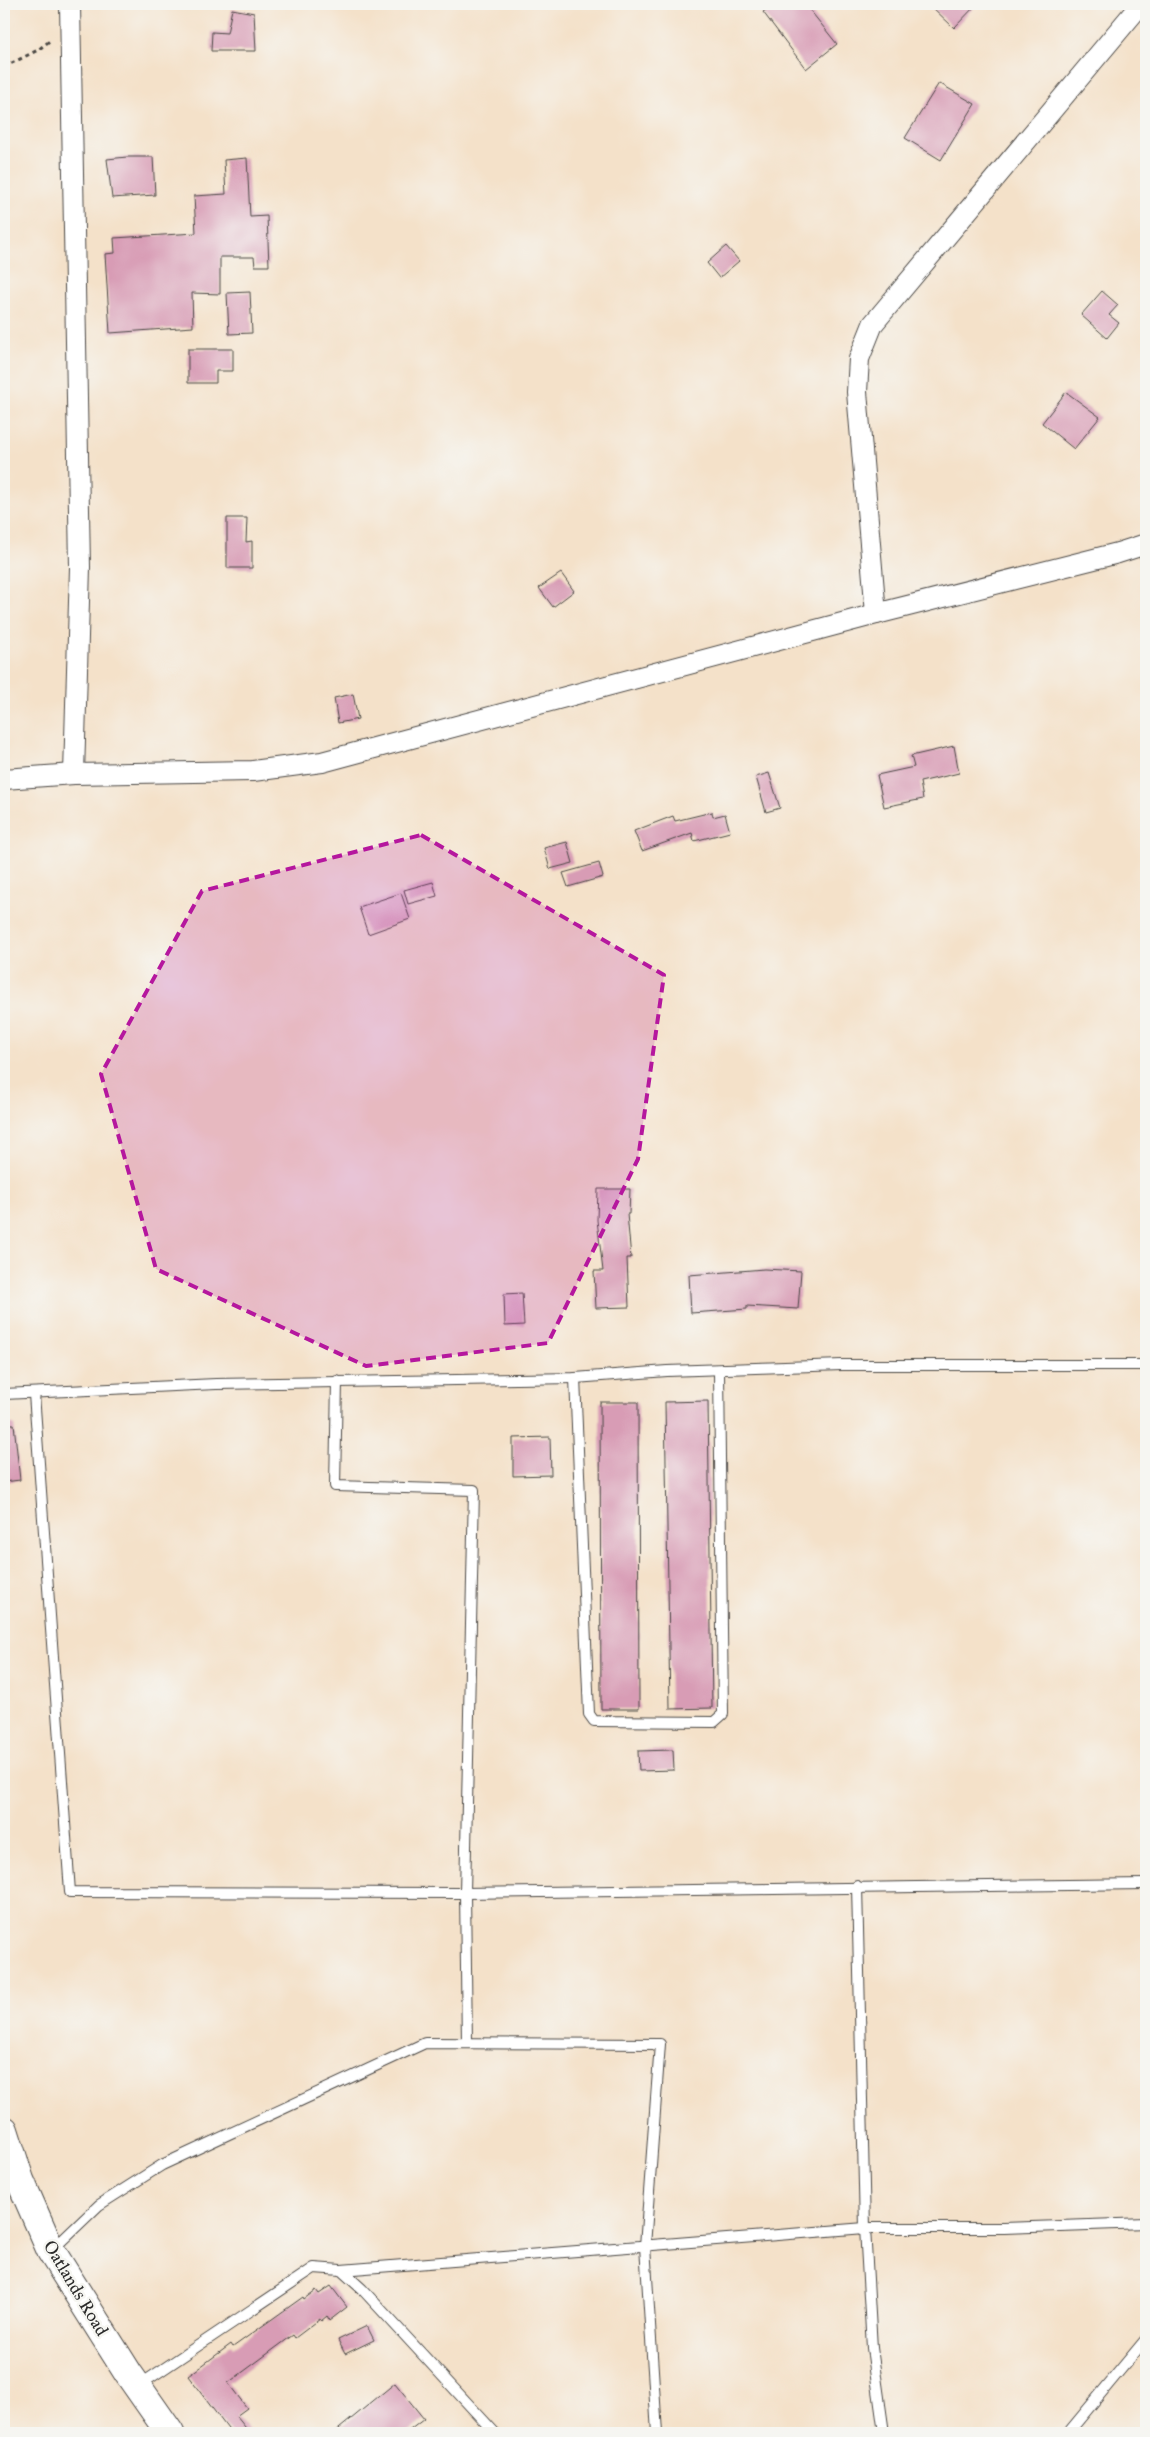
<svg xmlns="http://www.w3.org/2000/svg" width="1150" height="2437" font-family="'IM FELL Great Primer',serif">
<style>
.building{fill:#d89cb5}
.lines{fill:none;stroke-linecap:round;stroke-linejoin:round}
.lane-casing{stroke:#494643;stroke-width:12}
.street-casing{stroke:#494643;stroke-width:22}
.secondary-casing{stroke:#494643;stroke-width:30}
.path{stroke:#494643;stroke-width:3;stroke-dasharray:4 4;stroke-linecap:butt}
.lane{stroke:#fff;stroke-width:10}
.street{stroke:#fff;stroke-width:20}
.secondary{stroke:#fff;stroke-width:28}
.marked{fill:#b5179e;fill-opacity:0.2;stroke:#b5179e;stroke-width:4;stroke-dasharray:10 6;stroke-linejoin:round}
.labels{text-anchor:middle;stroke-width:5;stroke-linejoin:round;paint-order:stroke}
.street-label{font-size:18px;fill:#2b2b2b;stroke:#f6f6f2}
</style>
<rect width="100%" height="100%" fill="#f6f6f2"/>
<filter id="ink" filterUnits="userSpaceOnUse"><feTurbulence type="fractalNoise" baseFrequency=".02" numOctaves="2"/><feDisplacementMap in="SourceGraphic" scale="10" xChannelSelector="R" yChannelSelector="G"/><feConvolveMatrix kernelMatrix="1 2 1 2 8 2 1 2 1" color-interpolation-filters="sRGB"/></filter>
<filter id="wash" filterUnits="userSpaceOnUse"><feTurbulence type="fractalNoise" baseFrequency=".0096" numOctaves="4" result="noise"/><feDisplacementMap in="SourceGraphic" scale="20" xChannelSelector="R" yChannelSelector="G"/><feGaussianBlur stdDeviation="1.12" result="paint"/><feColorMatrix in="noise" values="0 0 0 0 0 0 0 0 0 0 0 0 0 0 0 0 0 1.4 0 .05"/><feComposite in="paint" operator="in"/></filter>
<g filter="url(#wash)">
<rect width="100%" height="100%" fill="#f4e1c9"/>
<g id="blocks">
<g class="building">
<path d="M774 4H805L837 44 806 69 763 12Z"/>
<path d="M929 4H977L954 28Z"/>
<path d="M232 9 254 13 256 51H211L212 32 227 33Z"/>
<path d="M939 83 975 104 941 160 905 138Z"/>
<path d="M127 157H153L155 195 112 198 107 159Z"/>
<path d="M247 158 250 217 267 216 269 266H255L254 257H220V294L192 293 193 327 110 333 105 254 115 253 114 238 196 233 194 196 226 194 224 160Z"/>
<path d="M726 246 739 261 719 278 707 263Z"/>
<path d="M1102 291 1118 305 1109 315 1119 323 1107 338 1081 315Z"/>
<path d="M250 292 252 333 229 334 227 293Z"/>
<path d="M188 349H233V371H216V383H188Z"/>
<path d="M1066 392 1100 417 1074 449 1042 423Z"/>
<path d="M227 518H247L246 542 252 541V568H227Z"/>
<path d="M561 573 574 591 553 607 539 588Z"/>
<path d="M353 694 358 719 338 723 334 698Z"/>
<path d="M954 746 959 773 920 782 923 799 884 807 877 775 914 767 911 756Z"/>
<path d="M769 773 780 808 766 812 756 777Z"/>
<path d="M712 812 713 817 725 814 730 832 694 841 692 833 642 851 634 831 673 816 675 821Z"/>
<path d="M567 842 573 863 550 869 544 848Z"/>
<path d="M599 863 603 877 568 887 563 873Z"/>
<path d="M433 882 437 896 408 904 404 890Z"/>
<path d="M401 893 410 919 368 934 359 907Z"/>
<path d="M598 1189H630L629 1214H627L631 1258H627L629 1307 596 1308 594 1271H603L597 1220Z"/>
<path d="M764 1269 801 1271 798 1309 747 1306V1309L691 1313 689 1275Z"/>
<path d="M522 1293 524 1325 505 1326 504 1294Z"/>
<path d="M708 1401 712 1708 670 1709 665 1402Z"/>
<path d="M600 1402H638L639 1709H601Z"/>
<path d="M4 1424H14L20 1480 4 1482Z"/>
<path d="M550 1437 551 1475 513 1476V1438Z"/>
<path d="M673 1750 674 1770 639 1771 638 1751Z"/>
<path d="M331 2286 347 2307 329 2321 327 2316 321 2321 320 2319 295 2338 293 2335 228 2383 247 2408 236 2416 250 2433H231L188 2376 231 2344 233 2347 303 2297 304 2299 316 2290 319 2294Z"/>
<path d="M367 2326 374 2340 345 2354 338 2340Z"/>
<path d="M395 2383 424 2419 406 2433H334Z"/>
</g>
</g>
</g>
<g filter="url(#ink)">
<use href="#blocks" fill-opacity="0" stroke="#494643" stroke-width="1"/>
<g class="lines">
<defs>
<g id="lane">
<path d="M575 1378 589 1714 594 1721 714 1722 723 1714 719 1371"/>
<path d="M337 1381 335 1486 474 1490 465 1893 467 2043"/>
<path d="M4 1394 216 1384 575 1378 667 1371 842 1365H1146"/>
<path d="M34 1394 70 1892 465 1893 1146 1884"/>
<path d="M857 1886 865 2228 872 2348 884 2433"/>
<path d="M52 2250 99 2205 162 2165 425 2043 660 2044 645 2246 657 2433"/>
<path d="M341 2270 865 2228H1004L1146 2223"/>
<path d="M138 2386 314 2268 341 2270 362 2289 495 2433"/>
<path d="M1068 2433 1146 2339"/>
</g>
<g id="street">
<path d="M70 4 80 567 74 774"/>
<path d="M876 614 857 392 859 359 873 324 1141 4"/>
<path d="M4 779 74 774 253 771 322 762 876 614 1118 553 1146 544"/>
</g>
<path id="secondary" d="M4 2130 20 2180 51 2251 128 2373 170 2433"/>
</defs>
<use href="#lane" class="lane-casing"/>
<use href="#street" class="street-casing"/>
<use href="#secondary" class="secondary-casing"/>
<path class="path" d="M4 67 38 50 52 39"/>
<use href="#lane" class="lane"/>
<use href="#street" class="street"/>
<use href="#secondary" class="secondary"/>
</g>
</g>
<path class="marked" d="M421 835 664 975 638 1159 548 1343 366 1366 156 1269 101 1074 202 891Z"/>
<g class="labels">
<g class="street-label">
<text transform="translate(76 2288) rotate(59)" y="6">Oatlands Road</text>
</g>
</g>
<rect width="1150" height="2437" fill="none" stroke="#f6f6f2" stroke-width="20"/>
</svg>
